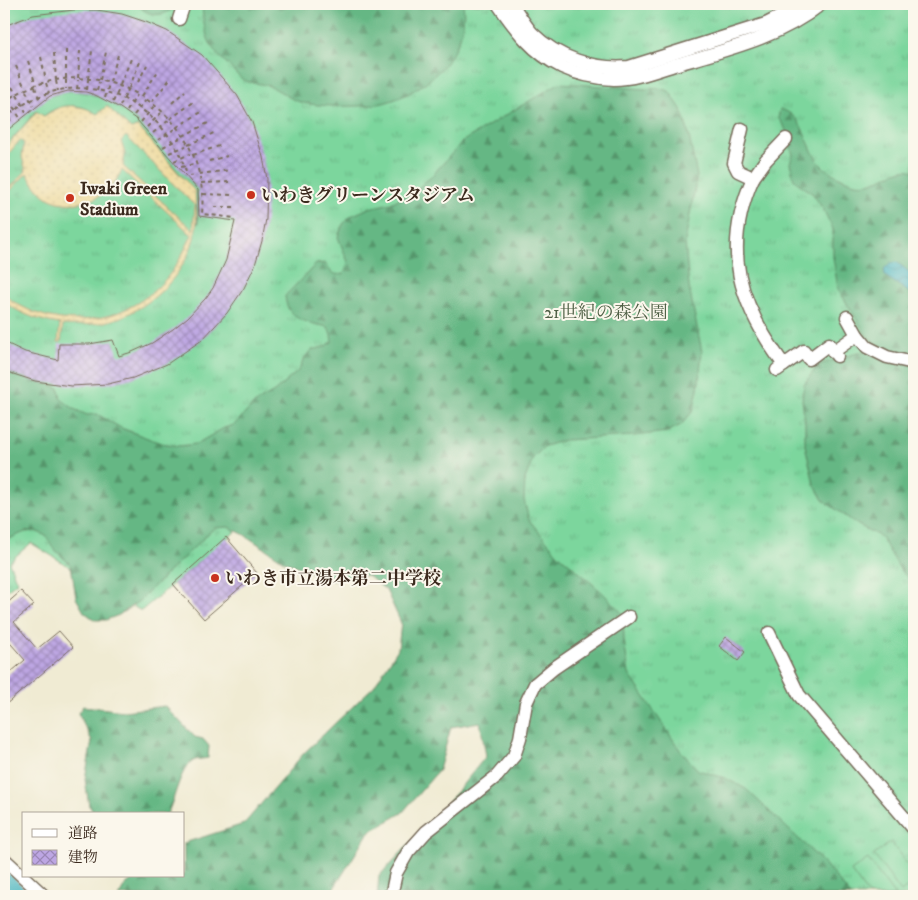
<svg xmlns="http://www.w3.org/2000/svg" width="918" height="900" font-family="'IM FELL DW Pica','Noto Serif JP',serif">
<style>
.grass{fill:url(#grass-tufts);stroke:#5c805e}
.forest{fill:url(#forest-firs);stroke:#507051}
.sand{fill:url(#sand-dots);stroke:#94825e;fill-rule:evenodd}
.garden{fill:#7cd69d;stroke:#5c805e}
.water{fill:url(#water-waves);stroke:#3f6e6e}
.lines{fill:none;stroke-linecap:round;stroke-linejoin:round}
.river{stroke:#43b2be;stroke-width:20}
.building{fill:url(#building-cross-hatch)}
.minor-casing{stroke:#7a6e5d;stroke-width:15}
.path{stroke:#7a6e5d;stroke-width:2;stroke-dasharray:4 4;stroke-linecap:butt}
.minor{stroke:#fff;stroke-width:12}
.poi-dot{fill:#c8321e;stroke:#fbf7ec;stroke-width:2}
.labels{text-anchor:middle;stroke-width:4;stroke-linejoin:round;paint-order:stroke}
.poi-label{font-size:18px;font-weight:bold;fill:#3b2a1e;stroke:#fbf7ec;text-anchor:start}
.park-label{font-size:18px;fill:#4e5e44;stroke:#fbf7ec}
</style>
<defs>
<pattern id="grass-tufts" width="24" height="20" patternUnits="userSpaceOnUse" patternTransform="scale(1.25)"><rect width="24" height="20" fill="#7cd69d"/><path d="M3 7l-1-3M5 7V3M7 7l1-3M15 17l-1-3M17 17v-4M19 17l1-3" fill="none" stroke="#6cb887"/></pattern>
<pattern id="forest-firs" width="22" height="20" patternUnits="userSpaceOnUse" patternTransform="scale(1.25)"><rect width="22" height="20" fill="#65b784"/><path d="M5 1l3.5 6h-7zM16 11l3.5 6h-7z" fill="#54956b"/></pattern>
<pattern id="sand-dots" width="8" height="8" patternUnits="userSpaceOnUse" patternTransform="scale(1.25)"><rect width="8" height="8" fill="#eeda9e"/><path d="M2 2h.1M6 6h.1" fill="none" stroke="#cdbb88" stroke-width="1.8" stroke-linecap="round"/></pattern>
<pattern id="water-waves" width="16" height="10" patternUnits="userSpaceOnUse" patternTransform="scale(1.25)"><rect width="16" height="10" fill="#43b2be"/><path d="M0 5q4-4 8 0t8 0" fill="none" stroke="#39919a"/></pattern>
<pattern id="building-cross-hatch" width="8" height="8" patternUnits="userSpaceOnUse" patternTransform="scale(1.25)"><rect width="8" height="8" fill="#bda6e3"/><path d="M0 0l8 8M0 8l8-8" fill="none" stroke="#9b87b7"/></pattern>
</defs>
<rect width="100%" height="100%" fill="#fbf7ec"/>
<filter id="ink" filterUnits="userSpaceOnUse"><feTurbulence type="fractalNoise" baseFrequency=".02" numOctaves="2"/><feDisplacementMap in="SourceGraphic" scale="10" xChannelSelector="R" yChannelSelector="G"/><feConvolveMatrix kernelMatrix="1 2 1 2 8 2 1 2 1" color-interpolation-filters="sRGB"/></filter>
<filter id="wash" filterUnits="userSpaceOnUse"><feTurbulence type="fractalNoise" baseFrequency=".0096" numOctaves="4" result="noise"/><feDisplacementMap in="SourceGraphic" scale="20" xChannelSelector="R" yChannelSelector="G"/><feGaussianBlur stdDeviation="1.12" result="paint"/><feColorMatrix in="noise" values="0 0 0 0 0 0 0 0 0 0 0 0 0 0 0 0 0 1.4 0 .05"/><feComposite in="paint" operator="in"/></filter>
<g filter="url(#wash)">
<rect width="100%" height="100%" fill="#f0ebd3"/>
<path class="grass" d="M4 4H914V896H781L330 461 262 509 141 611 31 543 9 562 17 582 4 592Z"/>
<g class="forest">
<path d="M137 4H178C165 18 149 18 137 4Z"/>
<path d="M202 4H463C470 52 427 92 383 103 363 108 319 107 300 102 289 99 280 90 269 86 261 83 252 84 244 80 239 78 234 71 230 67 226 62 221 59 217 54 205 40 203 21 202 4Z"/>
<path d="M559 83 646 89 659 88 669 91 681 109 688 131 697 176 685 242 689 287 702 352 698 389 693 411 681 425 667 432 634 436 565 440 545 446 533 458 525 479 524 500 529 520 558 554 603 593 623 614 624 640 629 674 680 750 698 770 725 778 746 789 824 863 851 896H377L379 876 447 804 486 756 480 722 451 727 439 770 402 813 369 832 329 896H119L125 885 137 876H184V843L244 824 304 753 374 686 398 649 401 623 386 590 367 575 331 580 284 561 243 534 228 527 214 528 139 601 119 615 106 620H95L84 612 76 598 71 565 54 549 46 536 36 531 25 532 4 541V371L59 388 61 399 74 409 87 415 97 414 121 428 161 443 179 446 196 444 224 428 234 425 255 403 274 392 299 370 305 357 312 350 324 347 332 342 331 334 328 327C307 322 287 321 285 296L316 264 325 263C330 272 333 276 344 274L348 262 338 237 343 224 351 216 369 208 391 203 417 189 431 177 463 141Z"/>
<path d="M780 109C806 115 806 150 822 166 828 172 841 178 849 181 876 192 895 163 914 171V359L897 356 879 346 867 336 838 289 833 257V229L823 209 813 194 794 180 790 163 793 155 785 128 778 118Z"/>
<path d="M864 351 914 366V583L901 571 881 537 858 525 823 500 814 484 805 445V422L802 400 804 384 818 365Z"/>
<path d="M83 706 124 711 165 706 195 737 203 739 209 746 208 758C204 759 196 759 193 761 179 770 175 800 167 814H96L89 806 85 779 92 741 78 713Z"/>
</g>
<path class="sand" d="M70 105 90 109 97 114 107 106 131 129 138 126C152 142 166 159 180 175 185 180 193 186 195 192 196 196 196 200 196 204 203 251 168 296 126 315 106 324 84 326 63 325L61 342H58L60 324C39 321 21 314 4 302V295C53 333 122 327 164 281 177 267 184 251 192 235L122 170C118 177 115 184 109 189 94 203 69 208 50 199 40 193 32 183 27 173L4 197V194L26 171 22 157 24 143 20 140 4 159V149L37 111 44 116 60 106ZM126 136 195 206 193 230 123 166 125 154 121 141Z"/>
<g class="garden">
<path d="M68 91C126 91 164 151 198 190V224L195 191 138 126 131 129 107 106 97 114C80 103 61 102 44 116L36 111 4 149V135L10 127 50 96Z"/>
<path d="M891 842 914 874V882L901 892 874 855Z"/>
<path d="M868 859 895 896H869L851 871Z"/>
</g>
<path class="water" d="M897 262 914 276V299L910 293 885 276 884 269 890 263Z"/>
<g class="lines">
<path class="river" d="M4 882 19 896"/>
</g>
<g id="blocks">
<g class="building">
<path d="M74 10H97L122 14 146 22 167 31 202 55 237 95 252 122 263 157 267 179 266 219 262 241 255 265 244 288 227 313 202 340 167 364 133 378 108 384 71 386 35 381 4 371V342L25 352 58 360 59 344H89L113 340 119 356 132 352 152 343 173 329 188 317 205 299 213 288 226 260 235 221 199 216 198 190 137 120 120 108 95 95 86 92 68 91 50 96 4 133V26L33 15Z"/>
<path d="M226 537 257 573 204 619 173 584Z"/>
<path d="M21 591 34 605 14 622 37 649 59 631 73 647 4 706V678L25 660 4 636V606Z"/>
<path d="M726 637 745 652 738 661 719 646Z"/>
</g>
</g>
</g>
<g filter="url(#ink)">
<use href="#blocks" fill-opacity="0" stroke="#7a6e5d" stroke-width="1"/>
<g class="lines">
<defs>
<g id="minor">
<path d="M498 4C516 30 533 53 562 67 577 74 598 78 614 79 634 79 655 71 674 65 725 50 779 38 821 4"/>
<path d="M512 4C518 13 524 24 532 33 557 58 594 70 629 67L766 24 805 4"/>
<path d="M179 19 184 4"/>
<path d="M742 129 734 163 738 171 753 178 766 160 786 139"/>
<path d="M753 178C721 250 739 304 784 365L777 370"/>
<path d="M857 335 867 347 887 357 914 363"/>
<path d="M833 352 857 335 847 317"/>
<path d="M784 365 804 351 809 359 829 344 837 356"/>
<path d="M769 633 799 695 914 829"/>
<path d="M4 859 44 896"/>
<path d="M391 896 396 873 408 852 426 832 497 776 514 756 520 738 526 703 535 684 554 668 629 617"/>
</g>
</defs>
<use href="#minor" class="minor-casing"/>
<g class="path">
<path d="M66 50V78"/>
<path d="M54 53 56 80"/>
<path d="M41 57 45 76"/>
<path d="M28 61 36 85"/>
<path d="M16 66 25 89"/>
<path d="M4 73 16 94"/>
<path d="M78 78 80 51"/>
<path d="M88 79 92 51"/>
<path d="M66 80V89"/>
<path d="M100 80 106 52"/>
<path d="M56 81 58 91"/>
<path d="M110 82 118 55"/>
<path d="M138 82 147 65"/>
<path d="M46 83 49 93"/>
<path d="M120 85 131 59"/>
<path d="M35 87 40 101"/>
<path d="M129 88 140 62"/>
<path d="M77 89 78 80"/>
<path d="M87 90 88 80"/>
<path d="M26 91 33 106"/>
<path d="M97 91 99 82"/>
<path d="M17 95 26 112"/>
<path d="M142 96 158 71"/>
<path d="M105 98 109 84"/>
<path d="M9 100 20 118"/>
<path d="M4 102C90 40 211 107 202 214L234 218"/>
<path d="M113 102 120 87"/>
<path d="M152 102 170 79"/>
<path d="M172 103 185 91"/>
<path d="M120 106 128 90"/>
<path d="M4 111 12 123"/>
<path d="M127 111 137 95"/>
<path d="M134 115 146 100"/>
<path d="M4 119C21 104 43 92 66 89 119 82 172 121 186 172"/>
<path d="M170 119 195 101"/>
<path d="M141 122 154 106"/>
<path d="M4 125 7 129"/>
<path d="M147 127 161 113"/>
<path d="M177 127 203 111"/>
<path d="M153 133 169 120"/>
<path d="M183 136 210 122"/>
<path d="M158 140 176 128"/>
<path d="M188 145 216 132"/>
<path d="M163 147 180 138"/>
<path d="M169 153 186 146"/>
<path d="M193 155 222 145"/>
<path d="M174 161 190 154"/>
<path d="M209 161 227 156"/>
<path d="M181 167 194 164"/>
<path d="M199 174 231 170"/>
<path d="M189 176 197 175"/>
<path d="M201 183 232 182"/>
<path d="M203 194 234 195"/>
<path d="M214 207H235"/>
</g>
<use href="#minor" class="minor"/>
</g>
</g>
<g class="poi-dot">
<circle cx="251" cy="195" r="5"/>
<circle cx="70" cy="198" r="5"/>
<circle cx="215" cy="578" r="5"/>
</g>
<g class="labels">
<g class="poi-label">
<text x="80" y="194">Iwaki Green<tspan x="80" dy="21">Stadium</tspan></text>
<text x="261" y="201">いわきグリーンスタジアム</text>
<text x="225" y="584">いわき市立湯本第二中学校</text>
</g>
<g class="park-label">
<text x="606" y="318">21世紀の森公園</text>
</g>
</g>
<rect width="918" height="900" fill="none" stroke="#fbf7ec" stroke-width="20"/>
<rect x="22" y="812" width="162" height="65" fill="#fbf7ec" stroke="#aea59a"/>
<rect x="32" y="829" width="25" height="8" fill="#ffffff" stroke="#aea59a"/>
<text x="68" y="838" font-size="15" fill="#3b2a1e">道路</text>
<rect x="32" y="850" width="25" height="15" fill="url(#building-cross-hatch)" stroke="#aea59a"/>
<text x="68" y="862" font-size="15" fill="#3b2a1e">建物</text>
</svg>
